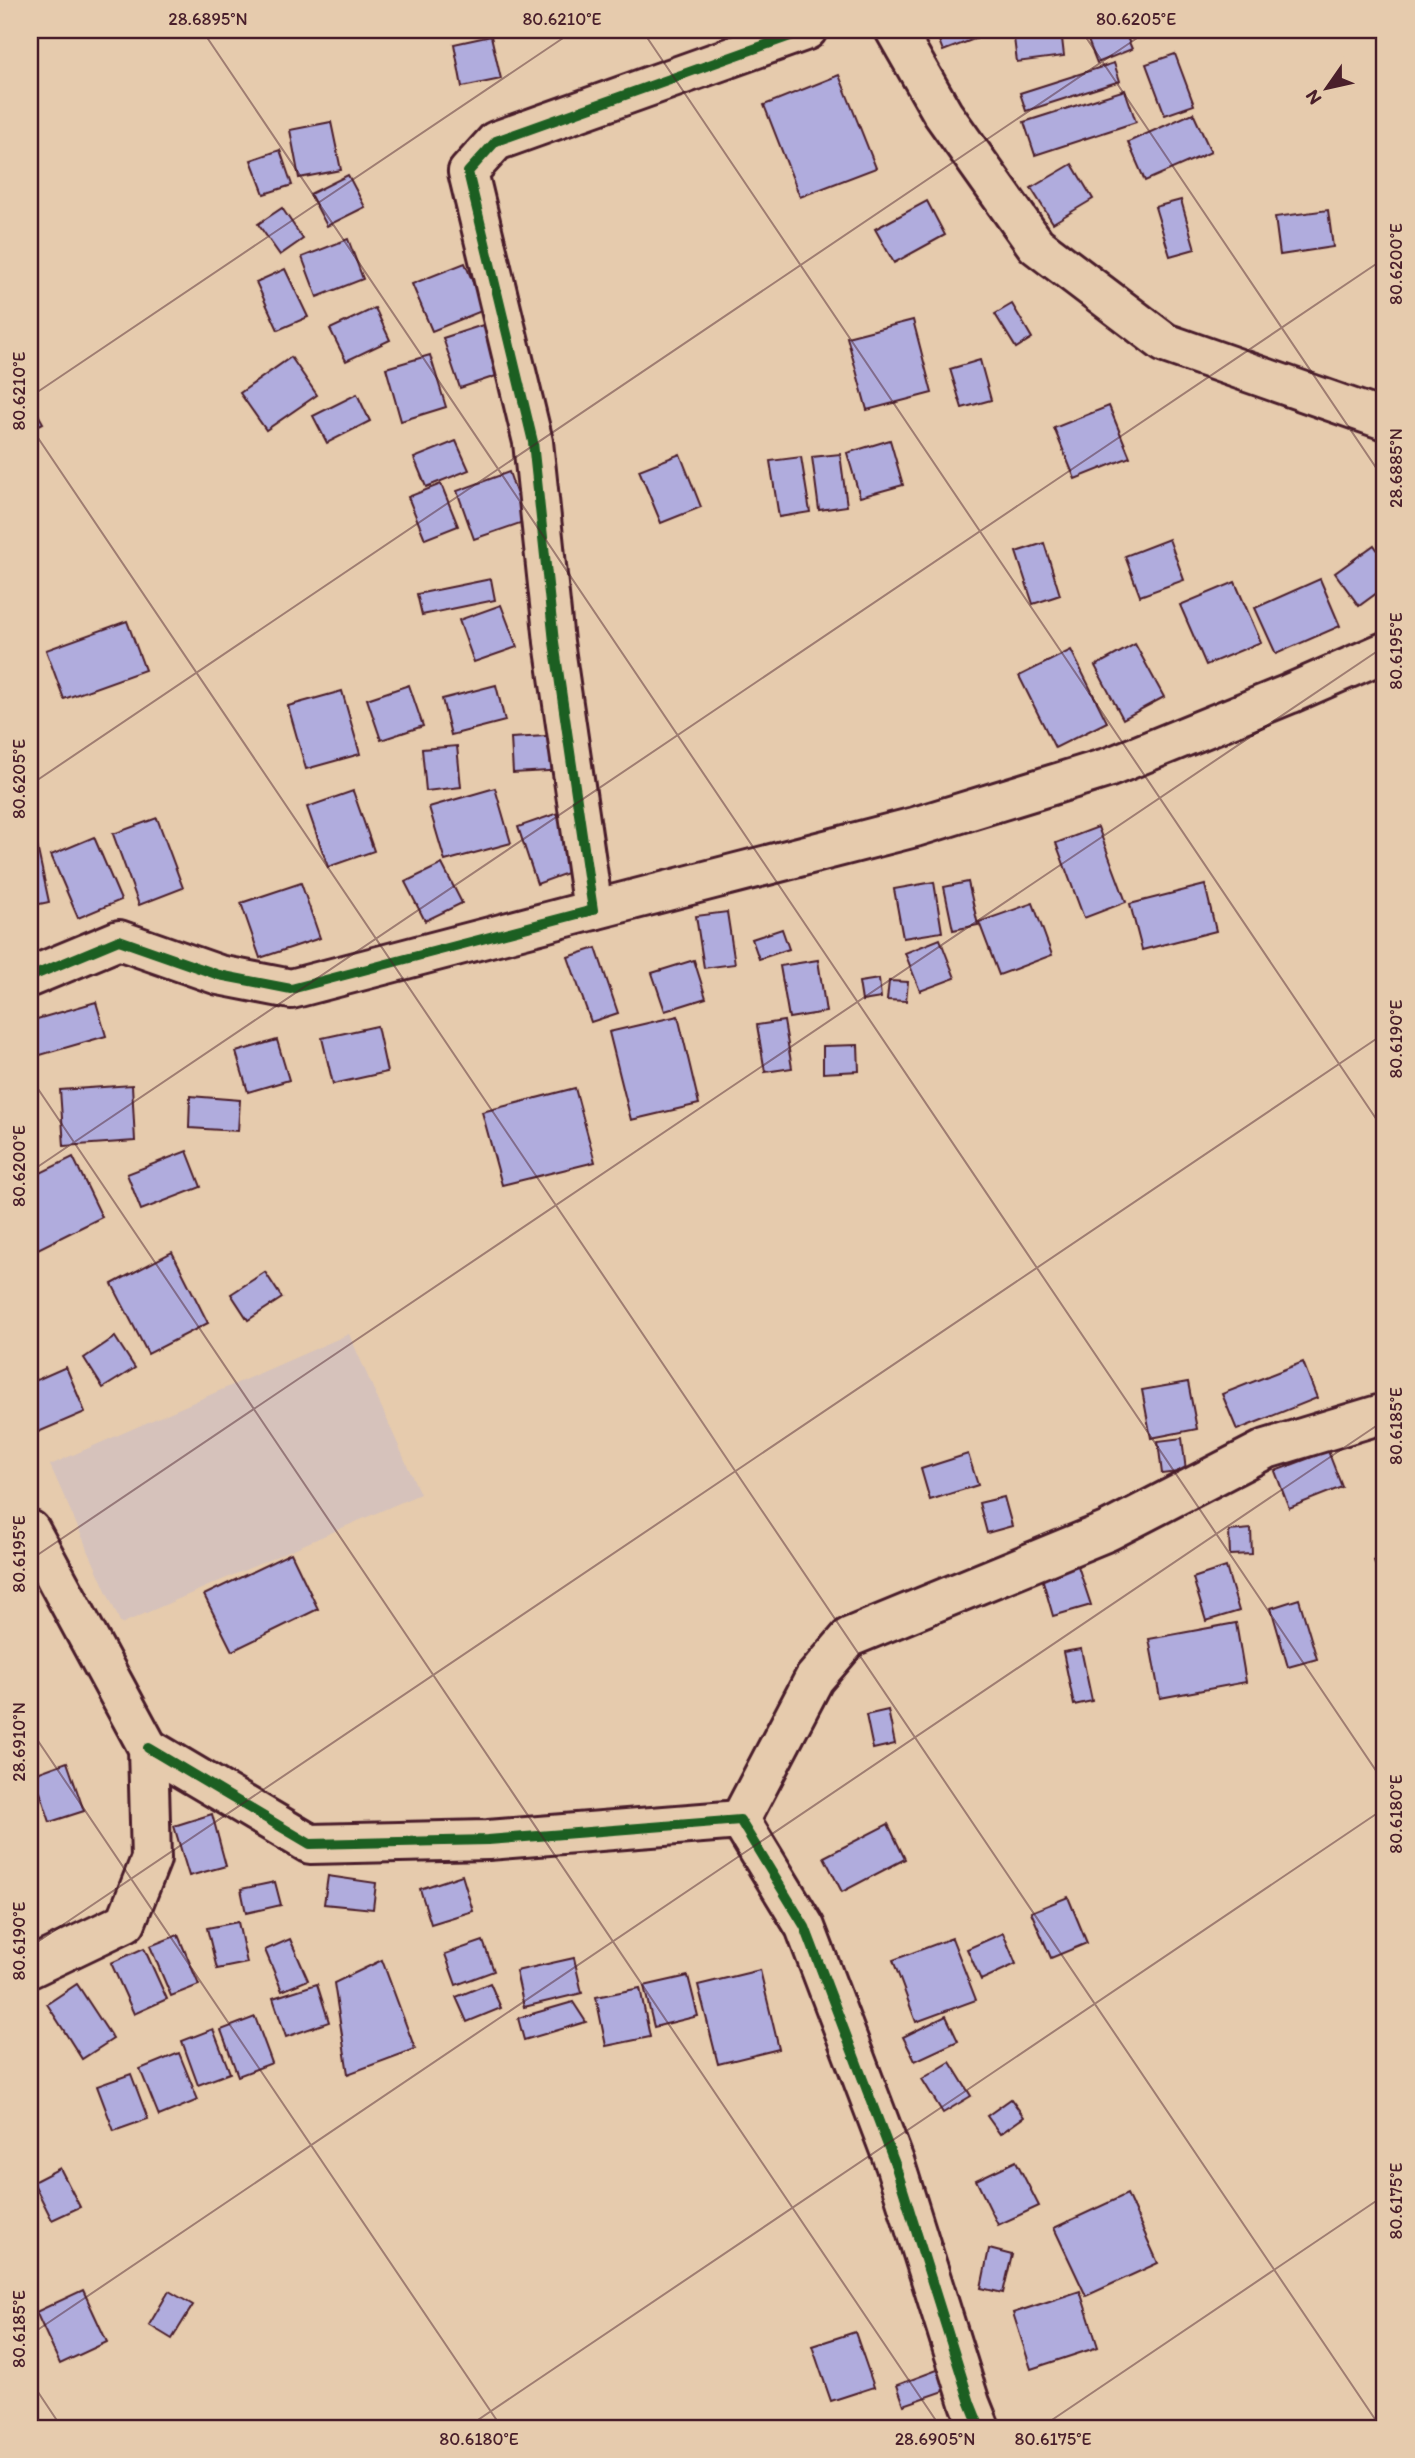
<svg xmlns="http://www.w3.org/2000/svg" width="1415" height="2458" font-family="Itim,sans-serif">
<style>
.built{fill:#d6c2bb}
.building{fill:#b0acdd;stroke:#4a1f2b;stroke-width:2}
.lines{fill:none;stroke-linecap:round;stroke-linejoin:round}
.street-casing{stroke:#4a1f2b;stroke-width:44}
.street{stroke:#e6cbad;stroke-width:38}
.cycleway-casing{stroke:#e6cbad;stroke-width:15}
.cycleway{stroke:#1b5e20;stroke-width:10}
.ticks{fill:none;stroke:#4a1f2b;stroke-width:2;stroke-opacity:0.45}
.neatline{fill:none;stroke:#4a1f2b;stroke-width:2.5}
.ticks-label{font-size:18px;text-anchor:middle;fill:#4a1f2b}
</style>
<rect width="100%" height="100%" fill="#e6cbad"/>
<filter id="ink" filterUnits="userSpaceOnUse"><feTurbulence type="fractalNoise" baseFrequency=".0143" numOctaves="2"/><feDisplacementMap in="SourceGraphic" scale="14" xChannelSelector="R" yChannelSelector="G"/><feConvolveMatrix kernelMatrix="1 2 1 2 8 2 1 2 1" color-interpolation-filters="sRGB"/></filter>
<g filter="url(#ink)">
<path class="built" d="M349 1334 420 1494 121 1624 50 1465Z"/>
<g class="building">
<path d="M935 30H998L943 51Z"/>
<path d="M1013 30H1061L1064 56 1017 62Z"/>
<path d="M1084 30H1124L1132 49 1097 63Z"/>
<path d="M491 36 501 79 462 87 454 44Z"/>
<path d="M1175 54 1194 105 1165 115 1146 64Z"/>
<path d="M1114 63 1120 81 1026 111 1020 93Z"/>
<path d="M839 75 876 168 800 197 764 105Z"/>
<path d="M1125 90 1136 122 1035 155 1024 122Z"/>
<path d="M1193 113 1211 152 1145 181 1128 142Z"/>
<path d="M331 122 341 170 299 178 290 130Z"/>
<path d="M280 150 292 185 264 194 251 160Z"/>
<path d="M1072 164 1093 199 1053 223 1031 188Z"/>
<path d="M348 175 365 207 327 226 310 194Z"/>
<path d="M1181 200 1195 249 1170 256 1155 207Z"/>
<path d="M927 201 945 235 894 263 875 229Z"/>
<path d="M282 208 303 239 280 255 258 224Z"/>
<path d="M1328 210 1333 247 1280 255 1275 217Z"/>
<path d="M348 239 363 279 317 297 302 257Z"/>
<path d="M465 263 484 310 432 331 412 284Z"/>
<path d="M285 269 308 317 278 330 256 282Z"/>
<path d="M1012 304 1032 338 1016 348 995 314Z"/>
<path d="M375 308 390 340 346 361 330 329Z"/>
<path d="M913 320 932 393 867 410 847 337Z"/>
<path d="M489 323 505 373 460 388 443 338Z"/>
<path d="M430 355 446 407 401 421 386 368Z"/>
<path d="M291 357 317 395 266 430 240 393Z"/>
<path d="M980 360 991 400 962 408 950 369Z"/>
<path d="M357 394 370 421 327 443 313 416Z"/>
<path d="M30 400 43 423 30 430Z"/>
<path d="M1109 406 1130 457 1075 479 1054 428Z"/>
<path d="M890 440 903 485 860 497 847 453Z"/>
<path d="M456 441 469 470 426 487 414 458Z"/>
<path d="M680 454 701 507 661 523 639 470Z"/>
<path d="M840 454 847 506 819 510 812 457Z"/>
<path d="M801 457 810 512 779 517 770 461Z"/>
<path d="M509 472 526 521 474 539 457 491Z"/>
<path d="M441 484 458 526 425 539 408 497Z"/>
<path d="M1169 539 1184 580 1140 596 1125 556Z"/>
<path d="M1044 543 1060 595 1033 604 1016 552Z"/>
<path d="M1374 545 1385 561V587L1359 606 1335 573Z"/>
<path d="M491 579 495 600 422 615 417 594Z"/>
<path d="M1320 579 1340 626 1276 654 1255 608Z"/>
<path d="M1235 582 1261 642 1206 665 1180 605Z"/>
<path d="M501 605 517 647 474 662 459 620Z"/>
<path d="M127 621 145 670 64 699 46 650Z"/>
<path d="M1135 644 1164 697 1123 719 1095 666Z"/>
<path d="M1071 650 1107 722 1055 748 1019 676Z"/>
<path d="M409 685 423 726 381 740 367 699Z"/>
<path d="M496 685 505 721 451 735 442 699Z"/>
<path d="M342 691 360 754 306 769 288 706Z"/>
<path d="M564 735 566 770 513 773 511 738Z"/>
<path d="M457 746 461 787 426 791 422 749Z"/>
<path d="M495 788 511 843 445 861 429 807Z"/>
<path d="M353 791 374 851 328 867 307 807Z"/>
<path d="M558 813 578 869 537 884 518 827Z"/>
<path d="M30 818H31L49 902 30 906Z"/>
<path d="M157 818 183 888 139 905 113 834Z"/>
<path d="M1098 827 1126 902 1084 918 1056 843Z"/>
<path d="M94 837 121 900 78 918 51 855Z"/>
<path d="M442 864 462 903 425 921 405 882Z"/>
<path d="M934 882 942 932 903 938 894 889Z"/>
<path d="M968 882 978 925 953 930 944 887Z"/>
<path d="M301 883 320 938 260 958 241 903Z"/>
<path d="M1205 885 1216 931 1142 950 1130 904Z"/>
<path d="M1033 903 1052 955 999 975 979 922Z"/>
<path d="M727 912 735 964 704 968 696 916Z"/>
<path d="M782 929 789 949 759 959 752 939Z"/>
<path d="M940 939 955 978 920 991 905 953Z"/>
<path d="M596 948 618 1013 591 1022 568 957Z"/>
<path d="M694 960 706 998 665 1011 652 973Z"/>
<path d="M818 960 826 1012 789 1018 780 966Z"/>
<path d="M879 979 881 998 862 1001 859 982Z"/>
<path d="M889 981 908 982 906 1001 887 1000Z"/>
<path d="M96 1002 106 1036 30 1058V1021Z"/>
<path d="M678 1016 699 1104 631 1120 609 1032Z"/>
<path d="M784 1021 792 1068 765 1072 757 1025Z"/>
<path d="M377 1026 387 1072 333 1084 322 1038Z"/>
<path d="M277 1040 289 1080 248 1092 236 1052Z"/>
<path d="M858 1045 859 1071 823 1073V1046Z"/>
<path d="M132 1085 135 1141 64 1146 60 1090Z"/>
<path d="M575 1088 595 1162 502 1185 482 1112Z"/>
<path d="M190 1096 240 1100 238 1131 189 1128Z"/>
<path d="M187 1151 201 1187 141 1210 127 1174Z"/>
<path d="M73 1157 102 1217 30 1253V1178Z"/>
<path d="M172 1252 208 1323 148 1354 112 1284Z"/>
<path d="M265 1272 282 1298 248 1320 231 1294Z"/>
<path d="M115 1337 135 1368 103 1388 84 1358Z"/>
<path d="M1303 1362 1317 1398 1237 1430 1222 1394Z"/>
<path d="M66 1367 85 1412 36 1433 30 1419V1383Z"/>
<path d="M1188 1382 1197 1429 1151 1438 1142 1390Z"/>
<path d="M1182 1438 1186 1471 1162 1474 1158 1441Z"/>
<path d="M1328 1451 1342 1487 1289 1508 1275 1471Z"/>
<path d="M968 1454 978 1485 930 1500 921 1469Z"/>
<path d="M1004 1497 1012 1526 987 1533 979 1503Z"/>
<path d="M1251 1529 1252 1554 1230 1555 1229 1531Z"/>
<path d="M291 1553 318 1609 232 1651 204 1595Z"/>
<path d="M1385 1556V1593L1374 1560Z"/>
<path d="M1077 1563 1091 1605 1053 1616 1041 1574Z"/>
<path d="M1226 1567 1239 1611 1206 1621 1193 1578Z"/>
<path d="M1299 1599 1317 1659 1288 1667 1271 1608Z"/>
<path d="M1236 1623 1246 1682 1160 1698 1149 1639Z"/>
<path d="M1081 1649 1092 1701 1074 1705 1063 1652Z"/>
<path d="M888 1710 895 1744 873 1749 866 1715Z"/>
<path d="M67 1762 84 1811 50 1822 34 1774Z"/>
<path d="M212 1814 226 1866 189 1876 174 1826Z"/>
<path d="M888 1824 905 1859 842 1892 824 1857Z"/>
<path d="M462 1875 473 1911 431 1924 420 1889Z"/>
<path d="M328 1876 376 1883 373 1909 324 1904Z"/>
<path d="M275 1882 281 1905 246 1913 241 1889Z"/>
<path d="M1068 1897 1087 1943 1051 1958 1031 1912Z"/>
<path d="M238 1922 247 1963 217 1969 207 1928Z"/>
<path d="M1003 1933 1016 1964 981 1980 967 1949Z"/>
<path d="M178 1935 199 1985 171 1996 150 1946Z"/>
<path d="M952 1938 976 2000 916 2022 893 1960Z"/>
<path d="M290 1939 308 1980 282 1991 265 1950Z"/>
<path d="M483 1941 494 1971 456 1985 445 1954Z"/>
<path d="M144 1948 167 1999 134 2014 111 1963Z"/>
<path d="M574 1958 582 1993 524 2007 516 1971Z"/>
<path d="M382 1960 415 2049 348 2074 334 1983Z"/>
<path d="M760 1970 779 2049 718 2064 698 1985Z"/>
<path d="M688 1976 698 2016 654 2027 644 1986Z"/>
<path d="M490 1983 501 2008 467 2022 456 1997Z"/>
<path d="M77 1984 113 2039 82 2059 47 2004Z"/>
<path d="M317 1984 329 2022 286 2037 273 1998Z"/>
<path d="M640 1988 650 2037 606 2046 596 1997Z"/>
<path d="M573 2002 586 2022 524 2040 518 2018Z"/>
<path d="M946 2016 958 2041 915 2061 903 2037Z"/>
<path d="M255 2017 272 2063 238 2076 221 2030Z"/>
<path d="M213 2029 230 2073 198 2085 182 2041Z"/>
<path d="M179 2053 198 2100 159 2116 140 2069Z"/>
<path d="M950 2062 971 2096 943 2113 922 2079Z"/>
<path d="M131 2074 148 2119 114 2131 97 2086Z"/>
<path d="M1011 2099 1024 2117 1000 2134 987 2116Z"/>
<path d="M1016 2161 1039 2206 998 2225 976 2180Z"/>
<path d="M60 2168 80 2207 52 2220 33 2182Z"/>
<path d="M1127 2194 1158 2263 1086 2296 1054 2228Z"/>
<path d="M989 2249 1012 2255 1003 2293 981 2288Z"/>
<path d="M83 2290 107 2342 60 2364 36 2312Z"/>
<path d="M169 2291 193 2305 172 2339 149 2325Z"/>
<path d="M1080 2291 1098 2347 1031 2369 1013 2313Z"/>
<path d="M855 2332 874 2387 831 2401 812 2346Z"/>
<path d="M945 2367 953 2388 904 2405 897 2385Z"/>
<path d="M908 2422 910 2428H884Z"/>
</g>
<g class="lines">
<defs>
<g id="street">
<path d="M895 30 943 114 1036 245 1165 343 1385 420"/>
<path d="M593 910 915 827 1110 767 1289 694 1385 652"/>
<path d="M30 977 119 940 219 975 291 989 593 910 554 642 533 442 468 172 496 141 807 30"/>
<path d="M30 1530 148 1748 151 1859 126 1922 30 1968"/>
<path d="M148 1748 310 1844 488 1840 740 1820 805 1927 895 2164 970 2403 980 2428"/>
<path d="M740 1820 814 1679 850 1637 1108 1531 1266 1449 1385 1413"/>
</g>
</defs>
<use href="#street" class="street-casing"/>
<use href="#street" class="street"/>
<defs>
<g id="cycleway">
<path d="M30 977 119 940 219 975 291 989 593 910 554 642 533 442 468 172 496 141 807 30"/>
<path d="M148 1748 310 1844 488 1840 740 1820 805 1927 895 2164 970 2403 980 2428"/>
</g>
</defs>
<use href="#cycleway" class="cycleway-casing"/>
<use href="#cycleway" class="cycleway"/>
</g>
</g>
<path class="ticks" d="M202 30 1385 1784M642 30 1385 1132M1081 30 1385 481M30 397 575 30M30 426 1381 2428M30 785 1149 30M30 1077 941 2428M30 1172 1385 258M30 1560 1385 646M30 1729 502 2428M30 1947 1385 1033M30 2335 1385 1420M30 2380 62 2428M466 2428 1385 1808M1040 2428 1385 2195"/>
<rect width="1415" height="2458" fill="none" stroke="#e6cbad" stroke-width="77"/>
<g transform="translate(1327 88) rotate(236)" stroke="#e6cbad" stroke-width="5" paint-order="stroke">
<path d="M0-5L12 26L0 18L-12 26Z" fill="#4a1f2b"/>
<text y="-10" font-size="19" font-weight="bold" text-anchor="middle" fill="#4a1f2b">N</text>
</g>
<rect x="38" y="38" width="1338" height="2382" class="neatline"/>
<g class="ticks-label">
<text x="208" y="25">28.6895°N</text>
<text x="562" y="25">80.6210°E</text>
<text x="1136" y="25">80.6205°E</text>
<text transform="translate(1396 264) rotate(-90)" y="6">80.6200°E</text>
<text transform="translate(19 391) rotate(-90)" y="6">80.6210°E</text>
<text transform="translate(1396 468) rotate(-90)" y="6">28.6885°N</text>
<text transform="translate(1396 651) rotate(-90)" y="6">80.6195°E</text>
<text transform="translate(19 779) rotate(-90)" y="6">80.6205°E</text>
<text transform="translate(1396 1039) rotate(-90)" y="6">80.6190°E</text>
<text transform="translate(19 1166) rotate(-90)" y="6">80.6200°E</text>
<text transform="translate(1396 1426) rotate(-90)" y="6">80.6185°E</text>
<text transform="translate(19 1554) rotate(-90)" y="6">80.6195°E</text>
<text transform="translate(19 1742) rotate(-90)" y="6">28.6910°N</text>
<text transform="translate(1396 1814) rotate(-90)" y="6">80.6180°E</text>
<text transform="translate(19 1941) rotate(-90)" y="6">80.6190°E</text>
<text transform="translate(1396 2201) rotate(-90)" y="6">80.6175°E</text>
<text transform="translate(19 2329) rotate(-90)" y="6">80.6185°E</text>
<text x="479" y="2445">80.6180°E</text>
<text x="935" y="2445">28.6905°N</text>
<text x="1053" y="2445">80.6175°E</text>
</g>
</svg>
